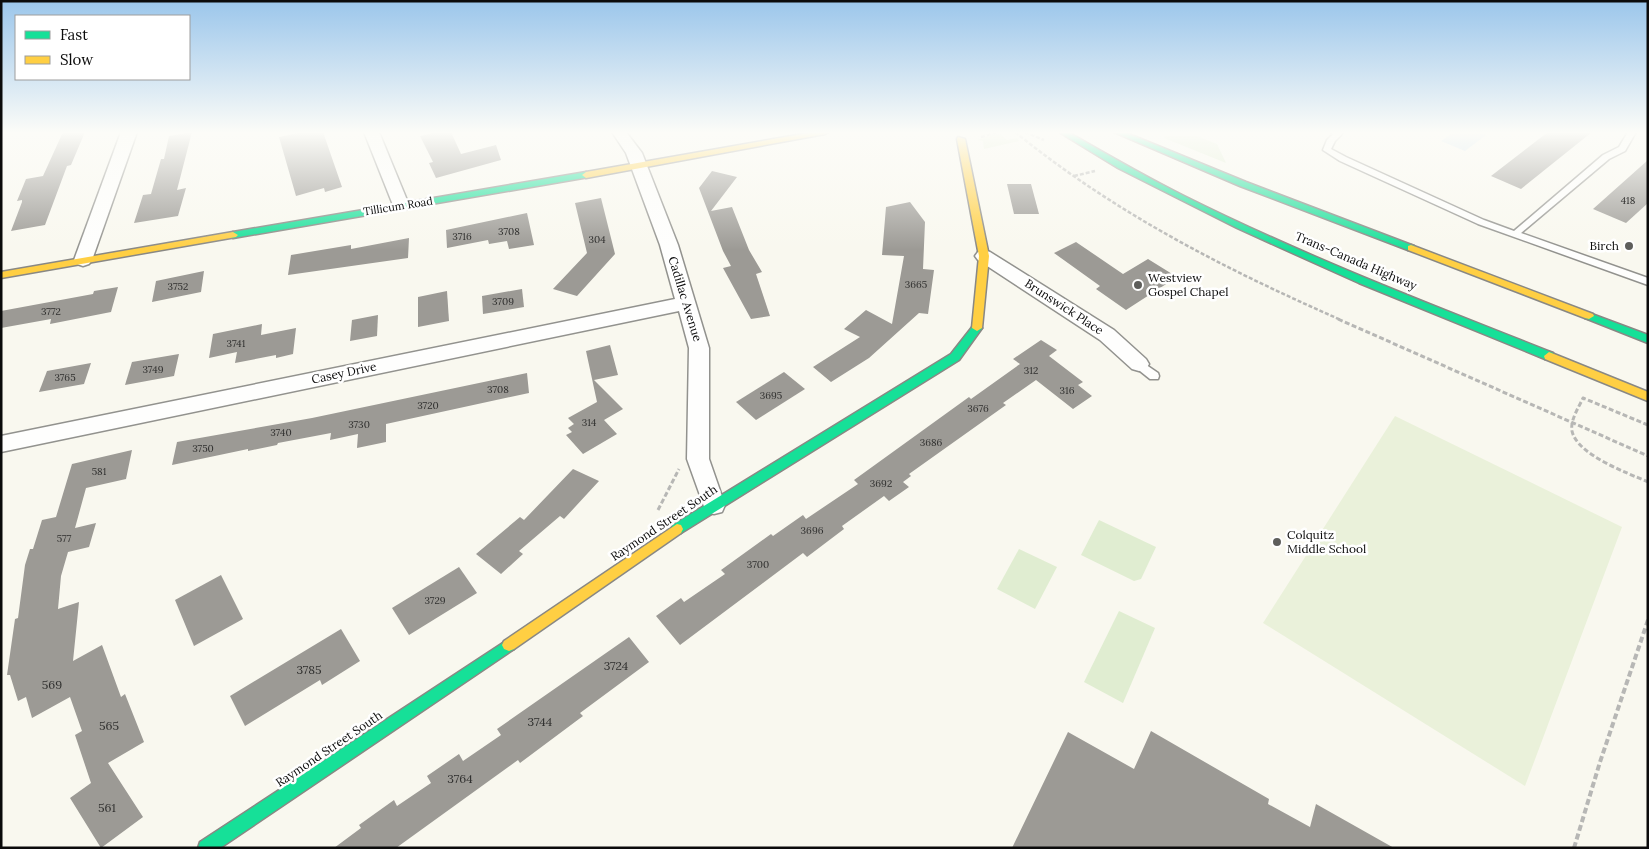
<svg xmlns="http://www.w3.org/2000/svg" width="1649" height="849" font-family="Lora,serif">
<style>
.green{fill:#e0edd1}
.pitch{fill:#eaf1da}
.water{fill:#c9e0f0}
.building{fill:#9c9a95}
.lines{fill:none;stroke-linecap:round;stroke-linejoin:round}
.lane-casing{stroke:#92928e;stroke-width:3}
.street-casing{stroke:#92928e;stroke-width:3}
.fast-casing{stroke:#898884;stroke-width:3}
.slow-casing{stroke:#898884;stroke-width:3}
.path-far2{stroke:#b7b7b5;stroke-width:2.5;stroke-dasharray:4 2;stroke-linecap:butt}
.path-far1{stroke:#b7b7b5;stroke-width:3;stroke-dasharray:5 2.5;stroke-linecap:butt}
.path{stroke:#b7b7b5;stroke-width:4;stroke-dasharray:6 3;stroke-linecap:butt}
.lane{fill:#fefefd;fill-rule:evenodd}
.street{fill:#fefefd;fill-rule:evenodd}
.fast{fill:#16e098;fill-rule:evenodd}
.slow{fill:#ffcf43;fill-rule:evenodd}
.poi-dot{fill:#5e5e5b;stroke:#fff;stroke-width:2}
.labels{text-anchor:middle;stroke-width:5;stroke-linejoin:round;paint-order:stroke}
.number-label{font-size:10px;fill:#2f2f2e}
.far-street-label{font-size:11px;fill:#0b0b0b;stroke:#fff}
.poi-label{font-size:12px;fill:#0b0b0b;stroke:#fff;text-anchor:start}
.street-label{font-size:12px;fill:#0b0b0b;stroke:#fff}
.near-number-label{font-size:12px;fill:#2f2f2e}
</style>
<rect width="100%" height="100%" fill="#f9f8ef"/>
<g class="green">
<path d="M999 133 1007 140 1017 138 1019 141 984 149 983 141 977 140Z"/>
<path d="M1166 136H1197L1217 144 1226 163 1164 138Z"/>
<path d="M1099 520 1156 547 1141 579 1134 581 1081 555Z"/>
<path d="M1019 549 1057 567 1035 609 997 589Z"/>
<path d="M1119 611 1155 628 1123 703 1084 682Z"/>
</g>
<path class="pitch" d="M1395 416 1622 527 1525 786 1263 623Z"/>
<path class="water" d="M1454 132H1479L1486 135 1465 151 1441 141Z"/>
<g class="building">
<path d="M63 132H85L71 165 67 166 45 225 11 231 22 202V200L17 201 26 179 43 176Z"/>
<path d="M192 132 177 190 186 188 178 216 134 223 143 195 151 194 161 159H164L169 136Z"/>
<path d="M302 132H323L342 187 325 192 324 188 296 196 279 137Z"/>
<path d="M436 132H451L461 154 496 145 501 160 436 178 429 163 433 162 420 136Z"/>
<path d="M1548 132H1592L1521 189 1491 176Z"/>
<path d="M1648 160V203L1626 223 1593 209Z"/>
<path d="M712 171 737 177 711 211 732 207 749 250 762 272 756 274 770 316 751 319 723 268 731 266 723 251 699 188Z"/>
<path d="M1007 184H1031L1039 214H1014Z"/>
<path d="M601 198 615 254 577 296 553 289 587 253 575 203Z"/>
<path d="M910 202 925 222 923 269 934 270 928 314 919 313 869 358 831 382 813 367 860 337 844 329 866 310 892 324 904 256 882 255 886 207Z"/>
<path d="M527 213 534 245 509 249 507 241 489 244 488 240 447 248 446 230Z"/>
<path d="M409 238 408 258 288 275 291 255 351 245V249Z"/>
<path d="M1076 242 1123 274 1148 259 1177 277 1126 310 1096 289 1100 286 1054 253Z"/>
<path d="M204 271 201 292 152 302 156 281Z"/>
<path d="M118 287 111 312 50 324 51 319 1 328V311L93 294 94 291Z"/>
<path d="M522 289 524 307 483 314 482 296Z"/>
<path d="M447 291 449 321 418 327V297Z"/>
<path d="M378 315 377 336 350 341 352 320Z"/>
<path d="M262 324 261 335 296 328 293 354 276 358V355L235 363 237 352 209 358 213 334Z"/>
<path d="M1041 340 1057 350 1049 356 1083 382 1078 385 1092 396 1073 409 1036 380 1003 403 1006 405 909 474 911 476 903 482 909 487 889 501 884 496 842 526 844 529 807 557 803 553 680 645 656 616 681 598 684 602 725 574 721 570 771 534 773 536 803 515 806 519 858 484 854 480 969 397 971 399 1020 364 1013 359Z"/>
<path d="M610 345 618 375 594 380 623 409 604 420 617 434 583 454 566 435 572 432 568 428 574 424 568 418 597 402 586 351Z"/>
<path d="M179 354 174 376 125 385 132 362Z"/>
<path d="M91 363 84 384 39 392 47 371Z"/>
<path d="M784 372 805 389 756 420 736 402Z"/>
<path d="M527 373 529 393 386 424V442L357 448 358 434 330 440 331 433 278 443 277 445 248 451V449L172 465 177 442 312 418Z"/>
<path d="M132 450 126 479 86 488 75 528 96 523 89 547 68 552 61 576 58 609 79 602 73 661 102 645 121 697 125 694 144 742 108 763 143 817 101 848 70 798 91 783 75 735 82 731 70 697 32 718 26 697 18 701 10 675H7L15 619 18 618 25 565 30 549H33L42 520 56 517 72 464Z"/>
<path d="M573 469 599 481 564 519 560 516 519 551 523 554 501 574 476 554 520 517 524 520Z"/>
<path d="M459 567 477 593 409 635 392 608Z"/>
<path d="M221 575 243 619 194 646 175 600Z"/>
<path d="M341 629 360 661 322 685 320 680 245 726 230 696Z"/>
<path d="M629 637 649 662 580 713 583 716 520 763 518 760 396 848H334L361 828 359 825 394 800 397 806 431 783 427 776 459 754 463 761 501 735 497 729Z"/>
<path d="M1151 731 1269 799 1268 804 1310 827 1316 804 1394 848H1012L1068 732 1134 769Z"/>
</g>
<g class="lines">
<defs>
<g id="lane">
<path d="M1331 132H1340L1342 134 1335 141 1331 149 1346 157 1484 220 1514 231 1603 155 1619 147 1628 132H1636L1625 151 1609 159 1521 233 1648 278V285L1478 224 1340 161 1323 150 1327 140 1333 134Z"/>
<path d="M1139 360 1158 373 1159 376 1158 379H1150L1135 367 1134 364 1135 361Z"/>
</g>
<g id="street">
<path d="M121 132H137L92 260 89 264 83 266 77 264 74 260Z"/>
<path d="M364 132H379L409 205 407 209H395L393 205Z"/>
<path d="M612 132H626L642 153 678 245 709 348V459L725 505 722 512 714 514 706 512 687 459 689 348 679 311 1 452V436L675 299 660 245 626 153Z"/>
<path d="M984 250 990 252 1114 330 1146 359 1149 364 1146 369 1139 371 1132 369 1100 340 978 260 975 256 978 252Z"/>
</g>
<g id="fast">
<path d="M1059 132H1068C1106 154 1144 176 1184 196 1304 256 1429 304 1553 353L1554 356 1553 359H1545L1359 283 1237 228 1118 168Z"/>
<path d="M1114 132H1124L1246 182 1414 246 1416 248 1414 250H1408L1240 186Z"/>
<path d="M586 172 589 173V177L233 238 228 235 233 232Z"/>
<path d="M1589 313 1648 335V343L1585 318 1584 316Z"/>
<path d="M977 325 982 328 959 360 681 533 677 534 673 533 671 529 673 525 951 354 973 326Z"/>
<path d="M509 639 514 641 516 645 514 649 220 848H198L200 842Z"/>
</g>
<g id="slow">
<path d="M814 132H829L825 134 586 178 582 175 586 172Z"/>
<path d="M958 137 965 139 989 256 982 328 977 331 972 328 979 256 957 139Z"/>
<path d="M233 232 238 235 236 237 1 278V272Z"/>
<path d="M1411 245 1593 314 1594 316 1589 319 1585 318 1408 250V246Z"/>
<path d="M1549 352 1648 392V401L1545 359 1544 356Z"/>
<path d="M677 524 681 525 683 529 681 533 514 649 509 651 504 649 502 645 504 641Z"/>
</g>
</defs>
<use href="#lane" class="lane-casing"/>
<use href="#street" class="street-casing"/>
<use href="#fast" class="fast-casing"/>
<use href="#slow" class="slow-casing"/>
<g class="path-far2">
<path d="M1015 132C1115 213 1223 268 1341 320"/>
<path d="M1025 132 1044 140"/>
<path d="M981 137 997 132"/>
<path d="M1074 176 1095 171"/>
</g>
<g class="path-far1">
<path d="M1338 319 1648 456"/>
<path d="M1648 425 1583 398C1579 407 1570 420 1572 431 1577 455 1628 473 1648 482"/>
<path d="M658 510 679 469"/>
</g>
<path class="path" d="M1574 848 1600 762 1648 620"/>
<use href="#lane" class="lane"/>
<use href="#street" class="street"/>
<use href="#fast" class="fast"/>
<use href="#slow" class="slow"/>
</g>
<linearGradient id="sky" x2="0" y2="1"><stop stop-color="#9bc6eb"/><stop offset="0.53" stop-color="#fcfcf8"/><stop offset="1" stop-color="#fcfcf8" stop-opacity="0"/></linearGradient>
<rect width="1649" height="250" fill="url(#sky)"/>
<g class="poi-dot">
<circle cx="1629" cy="246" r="5"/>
<circle cx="1138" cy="285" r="5"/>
<circle cx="1277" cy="542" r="5"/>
</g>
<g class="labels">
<g class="number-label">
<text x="1628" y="204">418</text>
<text x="509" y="235">3708</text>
<text x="462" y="240">3716</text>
<text x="597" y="243">304</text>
<text x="916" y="288">3665</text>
<text x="178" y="290">3752</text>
<text x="503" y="305">3709</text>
<text x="51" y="315">3772</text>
<text x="236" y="347">3741</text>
<text x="153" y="373">3749</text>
<text x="1031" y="374">312</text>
<text x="65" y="381">3765</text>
<text x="498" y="393">3708</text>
<text x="1067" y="394">316</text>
<text x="771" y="399">3695</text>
<text x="428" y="409">3720</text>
<text x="978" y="412">3676</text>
<text x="589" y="426">314</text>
<text x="359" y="428">3730</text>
<text x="281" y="436">3740</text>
<text x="931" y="446">3686</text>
<text x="203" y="452">3750</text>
<text x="99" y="475">581</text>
<text x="881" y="487">3692</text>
<text x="812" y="534">3696</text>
<text x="64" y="542">577</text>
<text x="758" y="568">3700</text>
<text x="435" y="604">3729</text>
</g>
<g class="far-street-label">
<text transform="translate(398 206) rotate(-9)" y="4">Tillicum Road</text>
</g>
<g class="poi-label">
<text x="1619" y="250" text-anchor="end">Birch</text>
<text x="1148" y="282">Westview<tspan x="1148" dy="14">Gospel Chapel</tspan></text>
<text x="1287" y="539">Colquitz<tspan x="1287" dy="14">Middle School</tspan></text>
</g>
<g class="street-label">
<text transform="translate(1356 261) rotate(23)" y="4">Trans-Canada Highway</text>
<text transform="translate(685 299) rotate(73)" y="4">Cadillac Avenue</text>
<text transform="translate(1064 307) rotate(33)" y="4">Brunswick Place</text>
<text transform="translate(344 373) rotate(-12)" y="4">Casey Drive</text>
<text transform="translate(664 523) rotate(-34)" y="4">Raymond Street South</text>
<text transform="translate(329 749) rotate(-34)" y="4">Raymond Street South</text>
</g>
<g class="near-number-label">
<text x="616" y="670">3724</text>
<text x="309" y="674">3785</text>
<text x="52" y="689">569</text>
<text x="540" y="726">3744</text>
<text x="109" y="730">565</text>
<text x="460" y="783">3764</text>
<text x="107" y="812">561</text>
</g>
</g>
<rect width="1649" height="849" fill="none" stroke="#0b0b0b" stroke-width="5"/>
<rect x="15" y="15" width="175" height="65" fill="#ffffff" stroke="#9d9d9d"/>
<rect x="25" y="31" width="25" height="8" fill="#16e098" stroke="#9d9d9d"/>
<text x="60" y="40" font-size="15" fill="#0b0b0b">Fast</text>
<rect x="25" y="56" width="25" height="8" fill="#ffcf43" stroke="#9d9d9d"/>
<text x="60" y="65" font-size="15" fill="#0b0b0b">Slow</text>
</svg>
